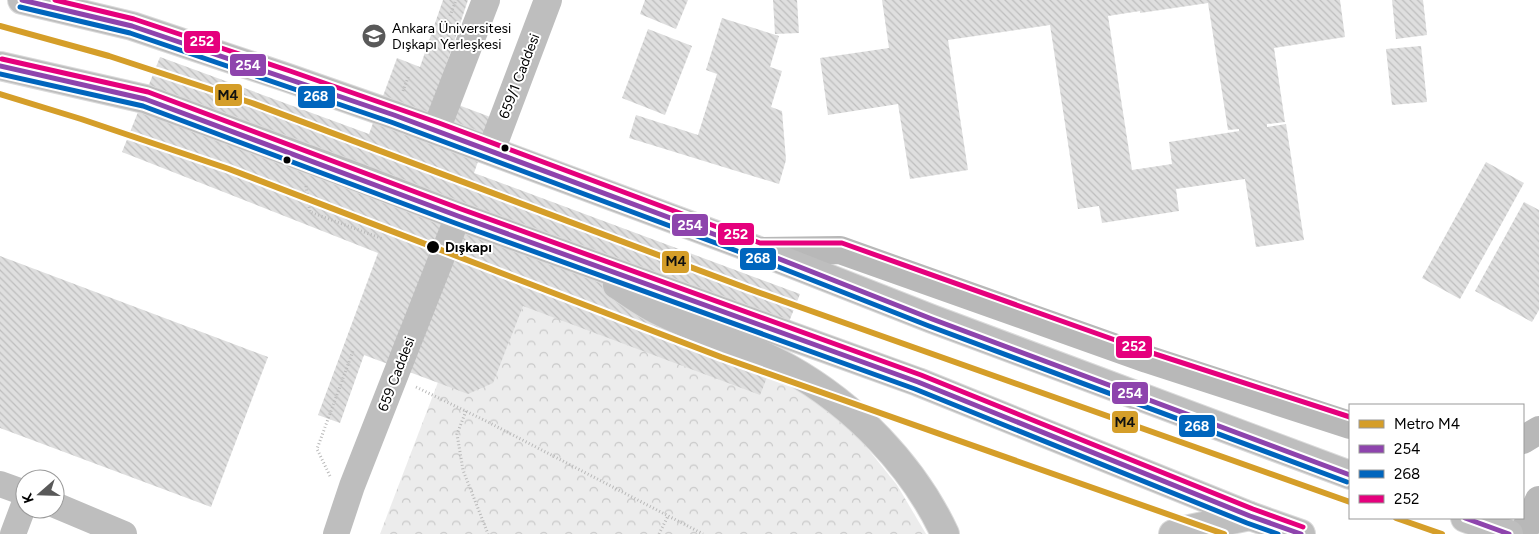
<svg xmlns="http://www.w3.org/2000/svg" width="1539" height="534" font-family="Figtree,sans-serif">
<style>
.forest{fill:url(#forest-crowns)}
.building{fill:url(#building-back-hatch);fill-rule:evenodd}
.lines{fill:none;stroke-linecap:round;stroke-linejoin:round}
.primary-casing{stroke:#dbdbdb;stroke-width:30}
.path{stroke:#b9b9b9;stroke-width:3;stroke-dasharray:1 2.5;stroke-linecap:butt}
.minor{stroke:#bebebe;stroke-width:26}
.tertiary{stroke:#bebebe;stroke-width:28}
.secondary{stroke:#b8b8b8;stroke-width:28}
.primary{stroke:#bebebe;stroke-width:28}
.bus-1-casing{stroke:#fff;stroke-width:9}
.bus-2-casing{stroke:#fff;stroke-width:9}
.bus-3-casing{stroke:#fff;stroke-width:9}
.bus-1{stroke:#8e44ad;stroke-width:5}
.bus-2{stroke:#0065bd;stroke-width:5}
.bus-3{stroke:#e5007d;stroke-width:5}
.metro-1-casing{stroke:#fff;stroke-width:10}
.metro-1{stroke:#d59e29;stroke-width:6}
.bus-dot{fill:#000;stroke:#fff;stroke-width:2}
.labels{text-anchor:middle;stroke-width:4;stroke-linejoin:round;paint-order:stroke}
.poi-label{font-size:14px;fill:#000;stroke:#fff;text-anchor:start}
.street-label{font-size:14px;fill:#000;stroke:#fff}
.stop-label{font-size:14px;font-weight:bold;fill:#000;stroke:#fff;text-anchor:start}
.line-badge{stroke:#fff;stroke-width:2}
.badge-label{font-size:14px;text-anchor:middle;font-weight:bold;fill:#fff}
.pale-badge-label{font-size:14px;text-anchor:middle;font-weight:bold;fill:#111}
</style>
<defs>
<pattern id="forest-crowns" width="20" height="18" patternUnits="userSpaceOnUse" patternTransform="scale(1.25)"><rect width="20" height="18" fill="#ececec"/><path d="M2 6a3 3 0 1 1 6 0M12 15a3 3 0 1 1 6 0" fill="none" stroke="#c9c9c9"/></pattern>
<pattern id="building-back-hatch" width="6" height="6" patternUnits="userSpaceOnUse" patternTransform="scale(1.25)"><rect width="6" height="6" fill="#dfdfdf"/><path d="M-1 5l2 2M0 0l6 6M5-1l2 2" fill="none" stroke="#bebebe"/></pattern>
</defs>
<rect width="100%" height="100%" fill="#fff"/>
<path class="forest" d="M500 269 801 390 852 429 897 485 926 534H380L474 288Z"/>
<g class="building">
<path d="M443 0H468L443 75 461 106 493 118 474 173 800 294 760 395 523 306 493 383 468 394 364 355 340 423 318 415 378 253 122 152 160 57 369 134 397 58 420 67Z"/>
<path d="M645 0H688L676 29 640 14Z"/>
<path d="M773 0H797L799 33 775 34Z"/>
<path d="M882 0H1340L1345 37 1274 48 1285 122 1267 124V127L1286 124 1304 240 1256 247 1245 179 1176 189 1179 211 1102 223 1099 206 1078 209 1050 25 948 40 968 170 910 179 898 104 828 115 820 58 889 48ZM1208 3 1228 130 1239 129V131L1169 142 1172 164 1132 170 1108 16 1140 11V13Z"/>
<path d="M1392 0H1423L1427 35 1396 39Z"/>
<path d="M722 18 779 36 770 67 782 71 771 107 782 111 786 160 779 184 629 138 636 115 698 135 717 74 706 70Z"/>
<path d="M648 29 692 46 665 115 622 98Z"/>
<path d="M1421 46 1427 102 1392 105 1386 49Z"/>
<path d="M1486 162 1524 183 1460 299 1422 278Z"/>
<path d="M1524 202 1539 210V310L1532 322 1475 291Z"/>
<path d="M0 256 268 357 211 507 0 428Z"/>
</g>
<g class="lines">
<defs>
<g id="primary">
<path d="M22 0 132 26 288 78 394 115 759 251 932 319 1350 475"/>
<path d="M0 66 145 99 357 177 458 216 918 382 1250 516 1301 534"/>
<path d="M617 285C631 294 644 304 659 311 701 332 747 345 788 368 854 405 913 465 945 534"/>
<path d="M1465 518 1509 534"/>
<path d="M1173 534 1180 531 1250 516"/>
</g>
</defs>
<use href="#primary" class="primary-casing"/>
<g class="path">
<path d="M450 16 456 0"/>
<path d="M403 91 409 75"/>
<path d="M306 186 310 212 383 239"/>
<path d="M416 387 486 421 703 534"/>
<path d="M466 411 457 434 463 470 488 534"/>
<path d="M330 476 317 449 353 351"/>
<path d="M659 534 668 516"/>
</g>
<g class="minor">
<path d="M0 484 25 493"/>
<path d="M55 505 124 534"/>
<path d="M13 534 25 502"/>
<path d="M336 534 352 486 458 216"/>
</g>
<g class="tertiary">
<path d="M436 130 486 0"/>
<path d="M491 151 548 0"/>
</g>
<g class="secondary">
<path d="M759 251 840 250 1147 359 1350 425"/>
<path d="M1523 440 1539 430"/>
<path d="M1523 534 1539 500"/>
</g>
<use href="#primary" class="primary"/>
<defs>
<g id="bus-1">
<path d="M22 0 132 26 394 115 759 251 932 319 1350 475"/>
<path d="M0 66 145 99 458 216 918 382 1250 516 1301 534"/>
<path d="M1465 518 1509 534"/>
</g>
<g id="bus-2">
<path d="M20 7 130 33 391 122 756 258 929 326 1347 482"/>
<path d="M0 74 143 106 455 223 915 389 1247 523 1278 534"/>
</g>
<g id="bus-3">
<path d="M55 0 134 19 290 71 439 123 760 243H842L1149 352 1350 417"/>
<path d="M2 59 148 92 461 209 921 375 1253 509 1303 527"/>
</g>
</defs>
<use href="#bus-1" class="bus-1-casing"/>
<use href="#bus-2" class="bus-2-casing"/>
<use href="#bus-3" class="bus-3-casing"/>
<use href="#bus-1" class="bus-1"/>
<use href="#bus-2" class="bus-2"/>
<use href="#bus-3" class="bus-3"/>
<defs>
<g id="metro-1">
<path d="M0 26 109 56 252 103 749 289 1350 502"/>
<path d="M0 94 81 119 229 169 721 357 1224 534"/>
<path d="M1396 518 1442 534"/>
</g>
</defs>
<use href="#metro-1" class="metro-1-casing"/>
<use href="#metro-1" class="metro-1"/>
</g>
<defs>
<symbol id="university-disc" viewBox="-11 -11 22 22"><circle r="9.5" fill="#595959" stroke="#fff"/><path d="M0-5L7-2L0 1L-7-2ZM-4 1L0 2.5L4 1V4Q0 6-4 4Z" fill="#fff"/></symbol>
</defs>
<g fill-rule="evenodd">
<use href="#university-disc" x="360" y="22" width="28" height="28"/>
</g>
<g class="bus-dot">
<circle cx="505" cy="148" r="4.5"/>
<circle cx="287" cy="160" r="4.5"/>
<circle cx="433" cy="247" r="7"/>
</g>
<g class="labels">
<g class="poi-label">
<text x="392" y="33">Ankara Üniversitesi<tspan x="392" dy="16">Dışkapı Yerleşkesi</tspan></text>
</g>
<g class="street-label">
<text transform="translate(519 76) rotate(-69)" y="5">659/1 Caddesi</text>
<text transform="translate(396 374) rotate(-69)" y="5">659 Caddesi</text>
</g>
<g class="stop-label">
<text x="445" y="252">Dışkapı</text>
</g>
</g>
<g class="line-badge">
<rect x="183" y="30" width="38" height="24" rx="5" fill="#e5007d"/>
<rect x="229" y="53" width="38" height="24" rx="5" fill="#8e44ad"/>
<rect x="214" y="83" width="29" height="24" rx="5" fill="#d59e29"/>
<rect x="297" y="85" width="39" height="24" rx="5" fill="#0065bd"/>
<rect x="671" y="213" width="38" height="24" rx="5" fill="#8e44ad"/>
<rect x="717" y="222" width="38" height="24" rx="5" fill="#e5007d"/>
<rect x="739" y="247" width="38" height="24" rx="5" fill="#0065bd"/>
<rect x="661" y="250" width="29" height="24" rx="5" fill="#d59e29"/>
<rect x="1115" y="335" width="38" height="24" rx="5" fill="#e5007d"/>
<rect x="1111" y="381" width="38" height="24" rx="5" fill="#8e44ad"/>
<rect x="1111" y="410" width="28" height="24" rx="5" fill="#d59e29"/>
<rect x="1178" y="414" width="38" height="24" rx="5" fill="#0065bd"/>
</g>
<g class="badge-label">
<text x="202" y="46">252</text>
<text x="248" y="70">254</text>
<text x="316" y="101">268</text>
<text x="690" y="230">254</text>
<text x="736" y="239">252</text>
<text x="758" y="263">268</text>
<text x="1134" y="351">252</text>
<text x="1130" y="398">254</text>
<text x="1197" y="431">268</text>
</g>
<g class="pale-badge-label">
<text x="228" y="100">M4</text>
<text x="676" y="266">M4</text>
<text x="1125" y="427">M4</text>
</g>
<rect x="1349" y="404" width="175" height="115" fill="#ffffff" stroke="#999999"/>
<rect x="1359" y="420" width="25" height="8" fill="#d59e29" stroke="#999999"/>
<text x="1394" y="429" font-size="15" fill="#000000">Metro M4</text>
<rect x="1359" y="445" width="25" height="8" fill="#8e44ad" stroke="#999999"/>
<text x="1394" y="454" font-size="15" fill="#000000">254</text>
<rect x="1359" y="470" width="25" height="8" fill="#0065bd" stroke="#999999"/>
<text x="1394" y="479" font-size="15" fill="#000000">268</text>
<rect x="1359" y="495" width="25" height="8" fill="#e5007d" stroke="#999999"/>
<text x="1394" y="504" font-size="15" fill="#000000">252</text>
<g transform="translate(40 494) rotate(250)"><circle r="24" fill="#ffffff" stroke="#999999"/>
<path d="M0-4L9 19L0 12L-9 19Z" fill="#595959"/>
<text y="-8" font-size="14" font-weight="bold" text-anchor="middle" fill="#000000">K</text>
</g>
</svg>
